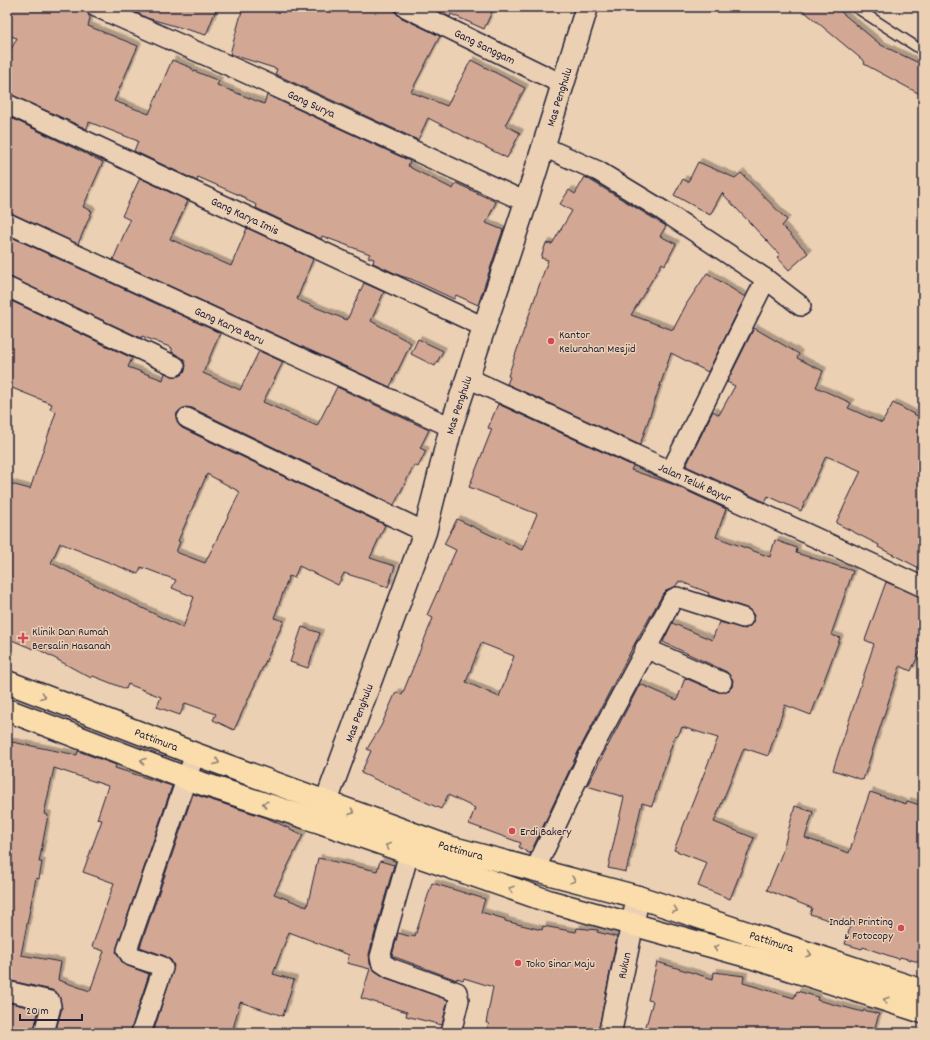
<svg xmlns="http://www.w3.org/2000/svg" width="930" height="1040" font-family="Dekko,sans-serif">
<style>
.building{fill:#d2a894;stroke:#22223b;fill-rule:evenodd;filter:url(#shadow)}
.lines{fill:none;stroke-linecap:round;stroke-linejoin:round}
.service-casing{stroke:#22223b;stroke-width:12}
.minor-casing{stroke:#22223b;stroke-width:22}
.tertiary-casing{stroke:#22223b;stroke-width:25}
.primary-casing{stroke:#22223b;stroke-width:25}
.service{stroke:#ecd0b3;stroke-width:9}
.minor{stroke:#ecd0b3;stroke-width:19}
.tertiary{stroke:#ecd0b3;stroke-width:22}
.primary{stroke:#faddab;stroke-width:22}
.oneway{stroke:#8e8073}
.poi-dot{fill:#d1495b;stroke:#ecd0b3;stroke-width:1.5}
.labels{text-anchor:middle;stroke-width:3;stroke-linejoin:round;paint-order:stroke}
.street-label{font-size:12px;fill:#22223b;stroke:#ecd0b3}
.poi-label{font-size:12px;fill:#22223b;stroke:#ecd0b3;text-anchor:start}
</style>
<defs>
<filter id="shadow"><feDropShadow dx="3.5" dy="-3.5" stdDeviation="0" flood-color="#0004"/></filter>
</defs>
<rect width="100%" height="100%" fill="#ecd0b3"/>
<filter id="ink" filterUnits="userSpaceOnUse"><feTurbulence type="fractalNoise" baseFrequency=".025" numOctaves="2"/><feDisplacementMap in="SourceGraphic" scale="8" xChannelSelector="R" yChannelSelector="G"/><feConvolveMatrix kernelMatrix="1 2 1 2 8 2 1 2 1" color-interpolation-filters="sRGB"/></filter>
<g filter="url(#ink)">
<g class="building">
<path d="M7 7H85L90 18 88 26 138 46 114 101 149 114 172 60 192 68V70L219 81 217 85 264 104 267 95 410 161 408 166 411 167V168L453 189 456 183 496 202 486 223 503 230 478 305 456 295 454 299 411 279 401 276 373 263 374 259 368 257 370 254 322 236 321 239 256 208 257 205 246 200V198L198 177 197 181 134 151 138 141 89 122 87 129 7 93V57L17 38 7 35Z"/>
<path d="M126 7H217L206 35 147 18Z"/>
<path d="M243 7H394L396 13 400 17 440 36 411 92 447 106 471 60 525 88 505 125 520 133 507 158 428 118 418 140 275 74 277 69 230 54Z"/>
<path d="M430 7H494L484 29 451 14 450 17Z"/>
<path d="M799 7H835L881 45 923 65V83L918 93 864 64 865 62Z"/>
<path d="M7 116 103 162 83 207 92 211 78 244 7 211Z"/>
<path d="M698 162 735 178 741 173 787 220 782 226 808 253 789 270 777 257 780 255 722 193 710 215 674 195 683 179 688 182Z"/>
<path d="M585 177 666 226 660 236 676 244 665 265 662 263 631 315 673 330 687 303 707 273 745 297 708 372 671 353 640 445 507 384 510 377 508 376 548 260 541 258 546 243 552 244 572 211 560 204 569 190 575 194Z"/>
<path d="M140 178 188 201 170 239 231 266 247 228 313 259 297 299 300 301 347 320 364 283 384 292 371 321 411 343 390 387 113 260 130 220 122 216Z"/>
<path d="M9 236 220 333 203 373 240 390 259 351 283 362 263 402 317 426 337 387 429 430 420 448 426 451 418 467 414 465 394 505 192 408 186 407 177 413 176 419 182 428 385 525 370 558 395 566 388 587 344 573 338 585 299 566 294 578 289 576 274 618 284 621 234 730 213 720 216 714 185 703 180 715 157 707 161 697 128 684 126 689 93 676 91 678 34 647 33 649 7 638V483L30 489 56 412 50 409 52 404 7 386V299L132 358 128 367 163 380 165 373 176 377 181 375 185 371 186 365 184 359 172 352V348L142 336 141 338 7 276V242ZM207 474 240 492 205 563 176 552 180 542 178 541ZM60 543 138 574 141 567 176 580 172 588 194 597 183 628 51 563Z"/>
<path d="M754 328 799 354 797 358 823 371 816 387 851 403 848 408 882 423 893 403 923 419V570L878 547 879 545 836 523 861 471 826 456 801 511 768 496 765 502 686 466 713 411 719 415 735 386 727 382Z"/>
<path d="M418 339 443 351 435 366 411 354Z"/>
<path d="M498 404 633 466 631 470 672 484 726 509 716 537 770 557 775 540 797 548 796 553 853 571 831 635 840 638 811 715 785 705 768 756 744 748 714 822 754 838 730 899 698 886 707 863 674 850 718 738 682 727 678 736 675 735 652 806 642 803 626 872 608 868 624 797 587 786 640 684 677 700 685 678 718 692 728 691 732 687 733 680 727 672 663 642 672 623 712 640 719 622 745 629 750 626 753 622 754 615 746 608 708 595 709 593 679 581 675 587 668 589 663 594 635 643 578 752 530 854 519 847 521 843 469 824 475 808 448 795 441 809 361 773 371 751 367 749 381 726 396 692 402 695 433 618 427 615 456 550 444 544 457 519 522 550 537 514 469 487 492 429 488 428ZM481 643 514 656 499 697 466 682Z"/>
<path d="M886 582 923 598V645L911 671 900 666 863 780 833 770 874 644 865 640Z"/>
<path d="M302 627 320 633 308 668 290 662Z"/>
<path d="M7 741 77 755 78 751 116 765 115 768 172 786 117 947 116 952 122 962 128 966 149 974 130 1033H55L62 1008 58 994 52 990 7 980ZM54 768 108 786 97 819 102 820 83 872 114 883 92 947 104 951 90 991 58 980 61 962 21 955 36 878 39 879 42 862H39L48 815 44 814Z"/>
<path d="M870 792 906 804 907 801 923 806V963L900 957 899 959 863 947 862 949 845 944 850 927 810 914 812 908 767 890 782 853 795 806 813 812 805 838 849 853Z"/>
<path d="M193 794 267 818 303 835 274 894 307 907 318 858 377 871 380 861 394 865 369 954 370 964 375 971 386 978 448 1000 442 1025 406 1016 407 1012 361 998 370 969 347 963 349 955 289 932 273 974 294 980 283 1016 240 1002 232 1033H153L174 966 171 960 165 956 140 947Z"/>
<path d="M432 883 485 899 481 912 505 919V921L542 930 543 926 576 932 577 928 598 930 597 932 617 937 598 1033H486L489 1023H486L493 987 464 978 463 980 457 978V980L392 956 398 933 412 937V935L415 936Z"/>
<path d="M657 962 713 979 714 972 744 976 743 983 794 998 797 991 818 997 817 1000 863 1012 864 1010 879 1014 873 1033H644L653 1001 648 1000Z"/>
<path d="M7 1002 39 1010 33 1033H14L15 1030 7 1028Z"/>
</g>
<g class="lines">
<defs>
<path id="service" d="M855 7 923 51"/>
<g id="minor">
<path id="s1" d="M96 7 243 72 526 202"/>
<path id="s2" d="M405 7 564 85"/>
<path id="s3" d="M7 104 484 327"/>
<path d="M544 147 598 171 662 210 766 279 801 306"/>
<path id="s4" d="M7 223 451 427"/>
<path d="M7 287 175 366"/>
<path id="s5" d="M468 378 923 587"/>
<path d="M187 418 425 532"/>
<path d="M671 471 766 279"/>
<path d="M645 648 722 682"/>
<path d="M409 853 380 957 381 962 390 968 457 992 459 1000 451 1033"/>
<path d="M535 870 588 757 673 599 677 597 743 618"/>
<path d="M7 991 50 1001 51 1006 44 1033"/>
<path d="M141 1033 163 968 161 966 131 956 127 950 195 754"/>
</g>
<g id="tertiary">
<path id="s6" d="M326 802 425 532 451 427 526 202 587 7"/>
<path id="s7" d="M610 1033 638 897"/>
</g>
<g id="primary">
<path id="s8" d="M7 682 195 754 449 847 638 897 923 991"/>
<path d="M7 710 188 779 320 822 548 901 754 958 923 1012"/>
</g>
</defs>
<use href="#service" class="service-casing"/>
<use href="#minor" class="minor-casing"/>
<use href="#tertiary" class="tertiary-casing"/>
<use href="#primary" class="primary-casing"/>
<use href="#service" class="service"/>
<use href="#minor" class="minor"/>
<use href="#tertiary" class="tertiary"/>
<use href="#primary" class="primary"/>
</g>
<defs><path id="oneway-chevron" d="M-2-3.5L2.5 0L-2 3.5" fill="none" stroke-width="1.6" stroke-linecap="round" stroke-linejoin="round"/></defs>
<g class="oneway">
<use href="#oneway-chevron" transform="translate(43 696) rotate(21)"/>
<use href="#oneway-chevron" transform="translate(143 761) rotate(-159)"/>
<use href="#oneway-chevron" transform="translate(217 762) rotate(20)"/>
<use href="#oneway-chevron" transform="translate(265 804) rotate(-162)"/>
<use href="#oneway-chevron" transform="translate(352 812) rotate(20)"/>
<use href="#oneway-chevron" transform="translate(388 846) rotate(-161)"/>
<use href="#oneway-chevron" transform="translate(573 880) rotate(15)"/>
<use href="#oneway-chevron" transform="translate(511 889) rotate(-161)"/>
<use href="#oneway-chevron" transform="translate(675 910) rotate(19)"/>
<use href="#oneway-chevron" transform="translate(716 948) rotate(-165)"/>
<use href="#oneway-chevron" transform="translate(809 954) rotate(18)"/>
<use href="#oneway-chevron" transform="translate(886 1000) rotate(-162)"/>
</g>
</g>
<g class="poi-dot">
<circle cx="551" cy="341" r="4"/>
<path d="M21 632h4v4h4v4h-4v4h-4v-4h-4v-4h4z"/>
<circle cx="512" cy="831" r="4"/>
<circle cx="901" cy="928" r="4"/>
<circle cx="518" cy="963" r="4"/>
</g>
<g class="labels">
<g class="street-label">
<text dy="4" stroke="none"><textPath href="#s2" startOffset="89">Gang Sanggam</textPath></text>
<text dy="4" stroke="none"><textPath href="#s6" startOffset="743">Mas Penghulu</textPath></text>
<text dy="4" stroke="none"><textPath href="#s1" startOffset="236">Gang Surya</textPath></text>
<text dy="4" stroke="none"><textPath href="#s3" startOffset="263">Gang Karya Imis</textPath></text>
<text dy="4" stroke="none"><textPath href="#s4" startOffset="245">Gang Karya Baru</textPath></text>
<text dy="4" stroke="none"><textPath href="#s6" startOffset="419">Mas Penghulu</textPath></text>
<text dy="4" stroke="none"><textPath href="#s5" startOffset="250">Jalan Teluk Bayur</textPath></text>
<text dy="4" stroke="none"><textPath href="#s6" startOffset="95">Mas Penghulu</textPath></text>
<text dy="4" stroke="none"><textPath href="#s8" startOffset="160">Pattimura</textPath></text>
<text dy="4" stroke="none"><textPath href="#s8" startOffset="484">Pattimura</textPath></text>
<text dy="4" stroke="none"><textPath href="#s8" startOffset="808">Pattimura</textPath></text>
<text dy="4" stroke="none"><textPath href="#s7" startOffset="69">Rukun</textPath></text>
</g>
<g class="poi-label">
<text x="559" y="338">Kantor<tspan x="559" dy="14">Kelurahan Mesjid</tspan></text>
<text x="32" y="635">Klinik Dan Rumah<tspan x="32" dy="14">Bersalin Hasanah</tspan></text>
<text x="520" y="835">Erdi Bakery</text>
<text x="893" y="925" text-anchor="end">Indah Printing<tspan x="893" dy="14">&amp; Fotocopy</tspan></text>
<text x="526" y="967">Toko Sinar Maju</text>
</g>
</g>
<rect width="930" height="1040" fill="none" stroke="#ecd0b3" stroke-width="24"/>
<rect x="12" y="12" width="906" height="1016" fill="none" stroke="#22223b" stroke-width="1.5" filter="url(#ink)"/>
<path d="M20 1014v6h62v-6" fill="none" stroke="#22223b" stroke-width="2"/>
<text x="26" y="1014" font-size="12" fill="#22223b" stroke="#ecd0b3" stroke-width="3" paint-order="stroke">20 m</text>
</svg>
